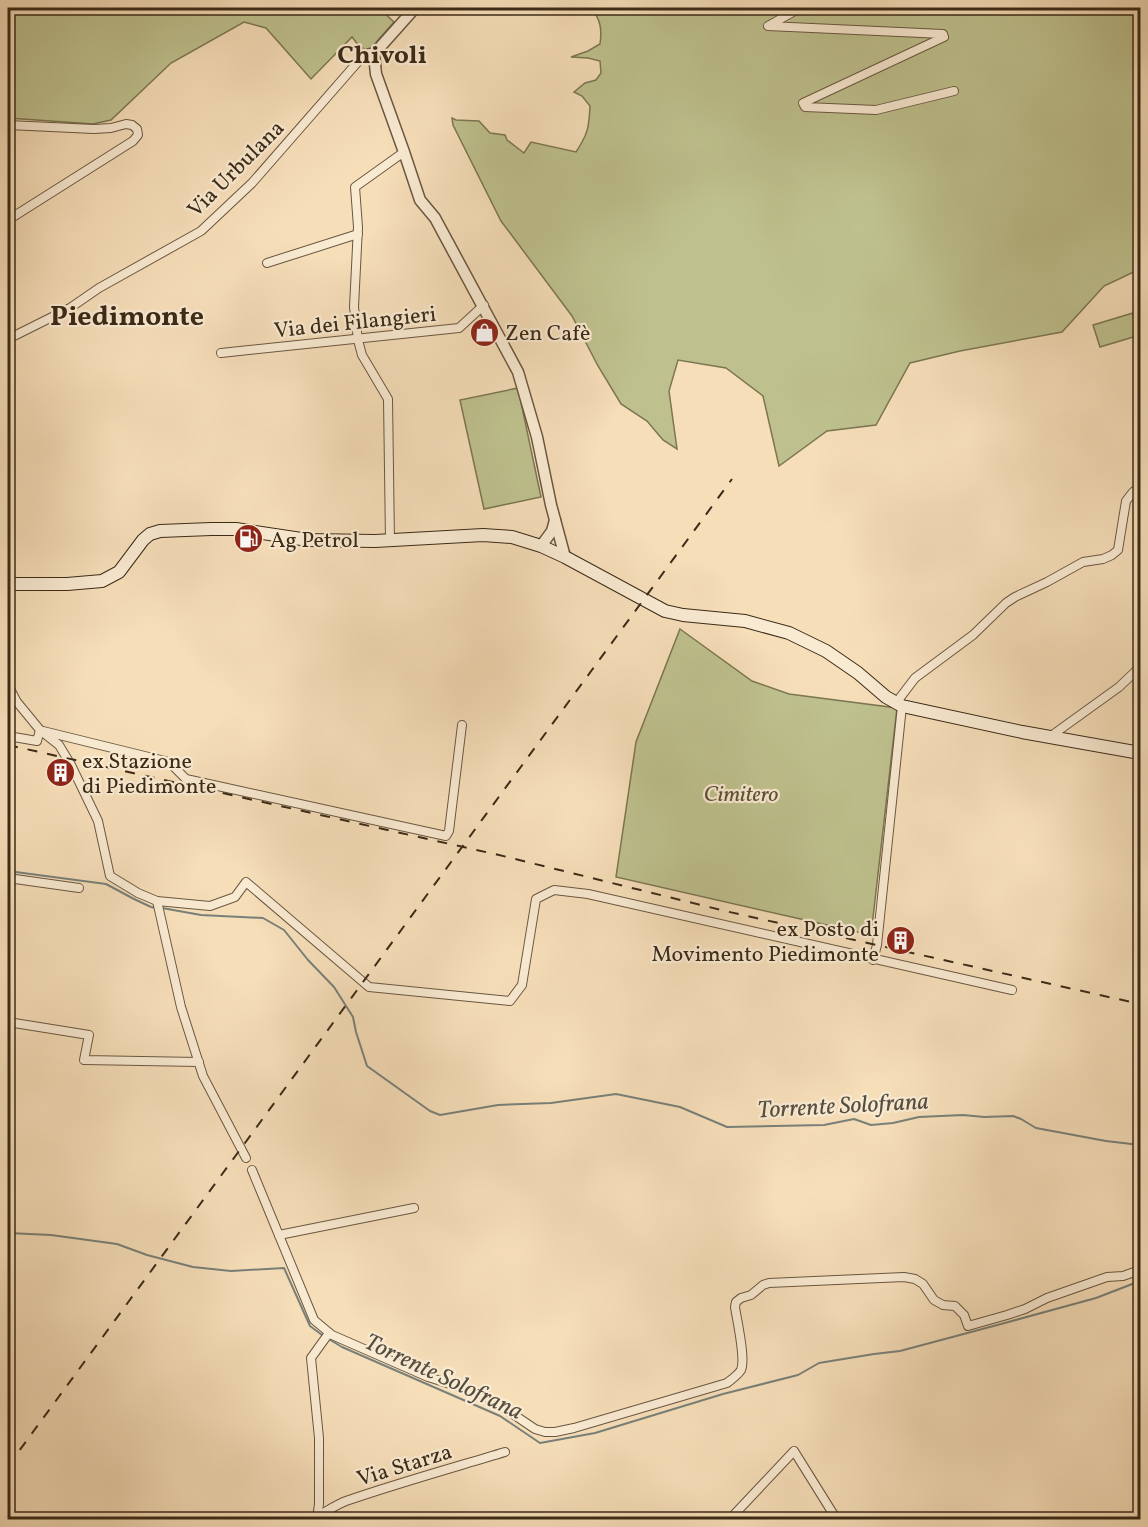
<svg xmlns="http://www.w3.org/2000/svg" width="1148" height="1527" font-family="Vollkorn,serif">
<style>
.green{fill:#bec18e;stroke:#7c7652;stroke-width:1.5}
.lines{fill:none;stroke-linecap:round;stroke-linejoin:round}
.stream{stroke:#798079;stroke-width:2}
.minor-casing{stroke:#6a5740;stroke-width:10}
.tertiary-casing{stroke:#6a5740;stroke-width:13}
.secondary-casing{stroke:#3b2a17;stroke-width:14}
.minor{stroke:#f9ead2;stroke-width:8}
.tertiary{stroke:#f9ead2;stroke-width:10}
.secondary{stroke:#f9ead2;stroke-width:12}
.rail{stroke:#3b2a17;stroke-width:2;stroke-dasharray:10 10;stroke-linecap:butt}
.labels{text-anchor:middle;stroke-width:4.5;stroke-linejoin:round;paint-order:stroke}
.street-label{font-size:22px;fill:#3b2a17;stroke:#f9ead2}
.poi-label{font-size:22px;fill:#3b2a17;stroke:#f9ead2;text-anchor:start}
.park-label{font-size:22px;font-style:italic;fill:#5c5035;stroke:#f9ead2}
.water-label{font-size:24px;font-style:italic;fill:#554e40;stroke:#f9ead2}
.quarter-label{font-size:26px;font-weight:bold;fill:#3b2a17;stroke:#f9ead2}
.district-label{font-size:28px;font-weight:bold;fill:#3b2a17;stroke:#f9ead2}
</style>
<rect width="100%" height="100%" fill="#f6deb9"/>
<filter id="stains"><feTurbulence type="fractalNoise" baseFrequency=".00333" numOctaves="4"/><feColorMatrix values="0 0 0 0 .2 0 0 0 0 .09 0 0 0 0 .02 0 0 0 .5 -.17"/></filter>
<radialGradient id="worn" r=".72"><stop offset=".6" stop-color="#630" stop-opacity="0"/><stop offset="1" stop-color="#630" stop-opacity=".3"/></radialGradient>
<g class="green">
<path d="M8 8H379L394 22 372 47 366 50 359 46 352 37 311 79 266 28 244 22 171 63 111 120 93 124 8 118Z"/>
<path d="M590 8H1140V269L1104 286 1062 332 960 351 910 363 876 425 827 431 779 466 763 396 726 368 678 360 669 391 677 449 663 440 647 421 621 404 598 366 572 316 501 221 453 125 452 118 456 120 479 121 490 133 505 135 507 140 524 153 531 142 576 152C588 134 589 127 590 106L582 96 574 92 585 83 596 80 601 73 600 61 588 58 571 57 588 51 600 44C602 30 601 18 590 8Z"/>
<path d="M1133 313 1140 335 1100 347 1093 325Z"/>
<path d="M518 388 541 497 484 509 460 400Z"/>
<path d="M680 629 752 681 789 694 897 708 871 935 616 877 636 742Z"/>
</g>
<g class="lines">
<g class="stream">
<path d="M8 871 106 884 134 899 151 907 156 908"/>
<path d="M162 908 201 915 263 918 284 930 308 960 334 987 353 1017 356 1032 367 1066 430 1111 440 1115 498 1105 551 1103 616 1094 680 1107 727 1127 824 1125 854 1119 871 1125 893 1123 919 1117 963 1115 984 1117 1013 1116 1021 1119 1036 1128 1106 1141 1140 1145"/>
<path d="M8 1233 51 1235 117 1244 147 1255 193 1267 231 1271 284 1268 310 1326 322 1335"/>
<path d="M327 1338 342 1347 500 1416 540 1443 595 1433 723 1394 798 1375 819 1363 874 1354 900 1351 1001 1324 1096 1298 1140 1281"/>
</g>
<defs>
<g id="minor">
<path d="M800 8 768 26 943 34 944 37 803 103 805 107 876 110 954 91"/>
<path d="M8 125 94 129 111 128 126 124 132 125 137 129 138 135 133 141 8 220"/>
<path d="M267 263 358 234"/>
<path d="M8 339 70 308 99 288 201 231 252 183 363 56 369 53 374 54"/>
<path d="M221 353 459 328 484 305"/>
<path d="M390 541 388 399 362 355 358 340 354 307 358 227 355 187 404 152"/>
<path d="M8 685 17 702 40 730 59 745 71 765 98 821 110 876 138 893 157 901 210 906 235 897 246 882 369 987 510 1001 522 985 536 899 554 890 588 894 1012 990"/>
<path d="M896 703 915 678 973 635 1006 603 1015 597 1047 582 1083 562 1103 559 1112 555 1118 550 1126 501 1133 492 1140 487"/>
<path d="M43 731 169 762 186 779 446 836 449 831 462 725"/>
<path d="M8 736 37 741 40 730"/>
<path d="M1051 736 1119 687 1140 667"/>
<path d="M8 878 79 888"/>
<path d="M157 901 181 1007 203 1076 246 1158"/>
<path d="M873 960 877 945 902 706"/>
<path d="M8 1022 89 1035 84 1060 199 1062"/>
<path d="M252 1170 314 1320 332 1335 428 1377 479 1393 492 1400 535 1429 545 1432H555L574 1428 727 1383C732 1379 738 1375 741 1370 746 1359 737 1321 735 1307L736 1302 741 1298 751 1295 763 1285 769 1283 904 1277 915 1279 923 1284 934 1300 943 1305 955 1306 964 1315 968 1326 1007 1315 1025 1309 1047 1298 1107 1277 1123 1276 1140 1270"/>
<path d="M279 1235 414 1208"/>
<path d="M317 1519 319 1504V1438L311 1358 329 1333"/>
<path d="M309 1520C322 1515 333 1506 346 1501 398 1483 452 1468 505 1452"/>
<path d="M729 1520 794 1451 837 1520"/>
</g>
<g id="tertiary">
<path d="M415 8 374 54 376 74 404 152 420 200 435 218 518 372 537 437 551 505 565 557"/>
<path d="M541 546 552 531 555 520"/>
</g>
<path id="secondary" d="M8 584H67L102 581 119 572 143 540 150 534 160 531 211 529H236L308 540 375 541 483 535 512 537 541 546 565 557 665 611 683 615 745 621 789 633 826 651 858 673 886 697 902 706 1022 732 1140 753"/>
</defs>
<use href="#minor" class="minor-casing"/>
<use href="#tertiary" class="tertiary-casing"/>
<use href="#secondary" class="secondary-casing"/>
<use href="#minor" class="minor"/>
<use href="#tertiary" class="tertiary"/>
<use href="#secondary" class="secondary"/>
<g class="rail">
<path d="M8 745 499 855 725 911 1140 1004"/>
<path d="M8 1466 732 479"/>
</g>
</g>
<defs>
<symbol id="shop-disc" viewBox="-11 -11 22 22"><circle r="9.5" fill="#8f2418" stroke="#f9ead2"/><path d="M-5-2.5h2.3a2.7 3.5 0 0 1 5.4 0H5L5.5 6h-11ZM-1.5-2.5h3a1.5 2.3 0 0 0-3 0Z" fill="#fff"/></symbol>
<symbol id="fuel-disc" viewBox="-11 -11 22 22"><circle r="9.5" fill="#8f2418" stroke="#f9ead2"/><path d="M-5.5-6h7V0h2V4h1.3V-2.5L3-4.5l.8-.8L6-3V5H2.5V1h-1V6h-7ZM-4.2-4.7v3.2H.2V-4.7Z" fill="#fff"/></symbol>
<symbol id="building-disc" viewBox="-11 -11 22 22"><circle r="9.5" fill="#8f2418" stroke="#f9ead2"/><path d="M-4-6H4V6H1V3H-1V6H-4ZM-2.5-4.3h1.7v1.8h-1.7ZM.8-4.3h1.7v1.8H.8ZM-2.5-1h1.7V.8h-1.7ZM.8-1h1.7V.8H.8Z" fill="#fff"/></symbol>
</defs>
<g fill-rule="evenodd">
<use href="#shop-disc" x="468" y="316" width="33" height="33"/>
<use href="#fuel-disc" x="232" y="522" width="33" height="33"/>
<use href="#building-disc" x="44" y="756" width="33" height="33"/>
<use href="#building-disc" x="884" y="924" width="33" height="33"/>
</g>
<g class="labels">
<g class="street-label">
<text transform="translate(235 168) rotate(-45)" y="8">Via Urbulana</text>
<text transform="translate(355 321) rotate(-6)" y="8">Via dei Filangieri</text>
<text transform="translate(404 1464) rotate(-17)" y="8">Via Starza</text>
</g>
<g class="poi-label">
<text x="505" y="340">Zen Cafè</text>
<text x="270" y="547">Ag Petrol</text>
<text x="82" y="768">ex Stazione<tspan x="82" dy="25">di Piedimonte</tspan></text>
<text x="879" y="936" text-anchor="end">ex Posto di<tspan x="879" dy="25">Movimento Piedimonte</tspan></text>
</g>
<g class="park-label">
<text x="741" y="801">Cimitero</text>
</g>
<g class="water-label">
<text transform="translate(843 1105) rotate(-3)" y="8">Torrente Solofrana</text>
<text transform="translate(444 1376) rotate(25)" y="8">Torrente Solofrana</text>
</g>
<g class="quarter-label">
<text x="382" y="63">Chivoli</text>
</g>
<g class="district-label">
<text x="127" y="325">Piedimonte</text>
</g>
</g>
<rect width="1148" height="1527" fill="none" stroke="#f6deb9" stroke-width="30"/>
<rect x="9" y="9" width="1130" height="1509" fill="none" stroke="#3b2a17" stroke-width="3"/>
<rect x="15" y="15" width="1118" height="1497" fill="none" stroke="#3b2a17" stroke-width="1.5"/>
<rect width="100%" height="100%" filter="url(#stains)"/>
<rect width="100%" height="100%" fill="url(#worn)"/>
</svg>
